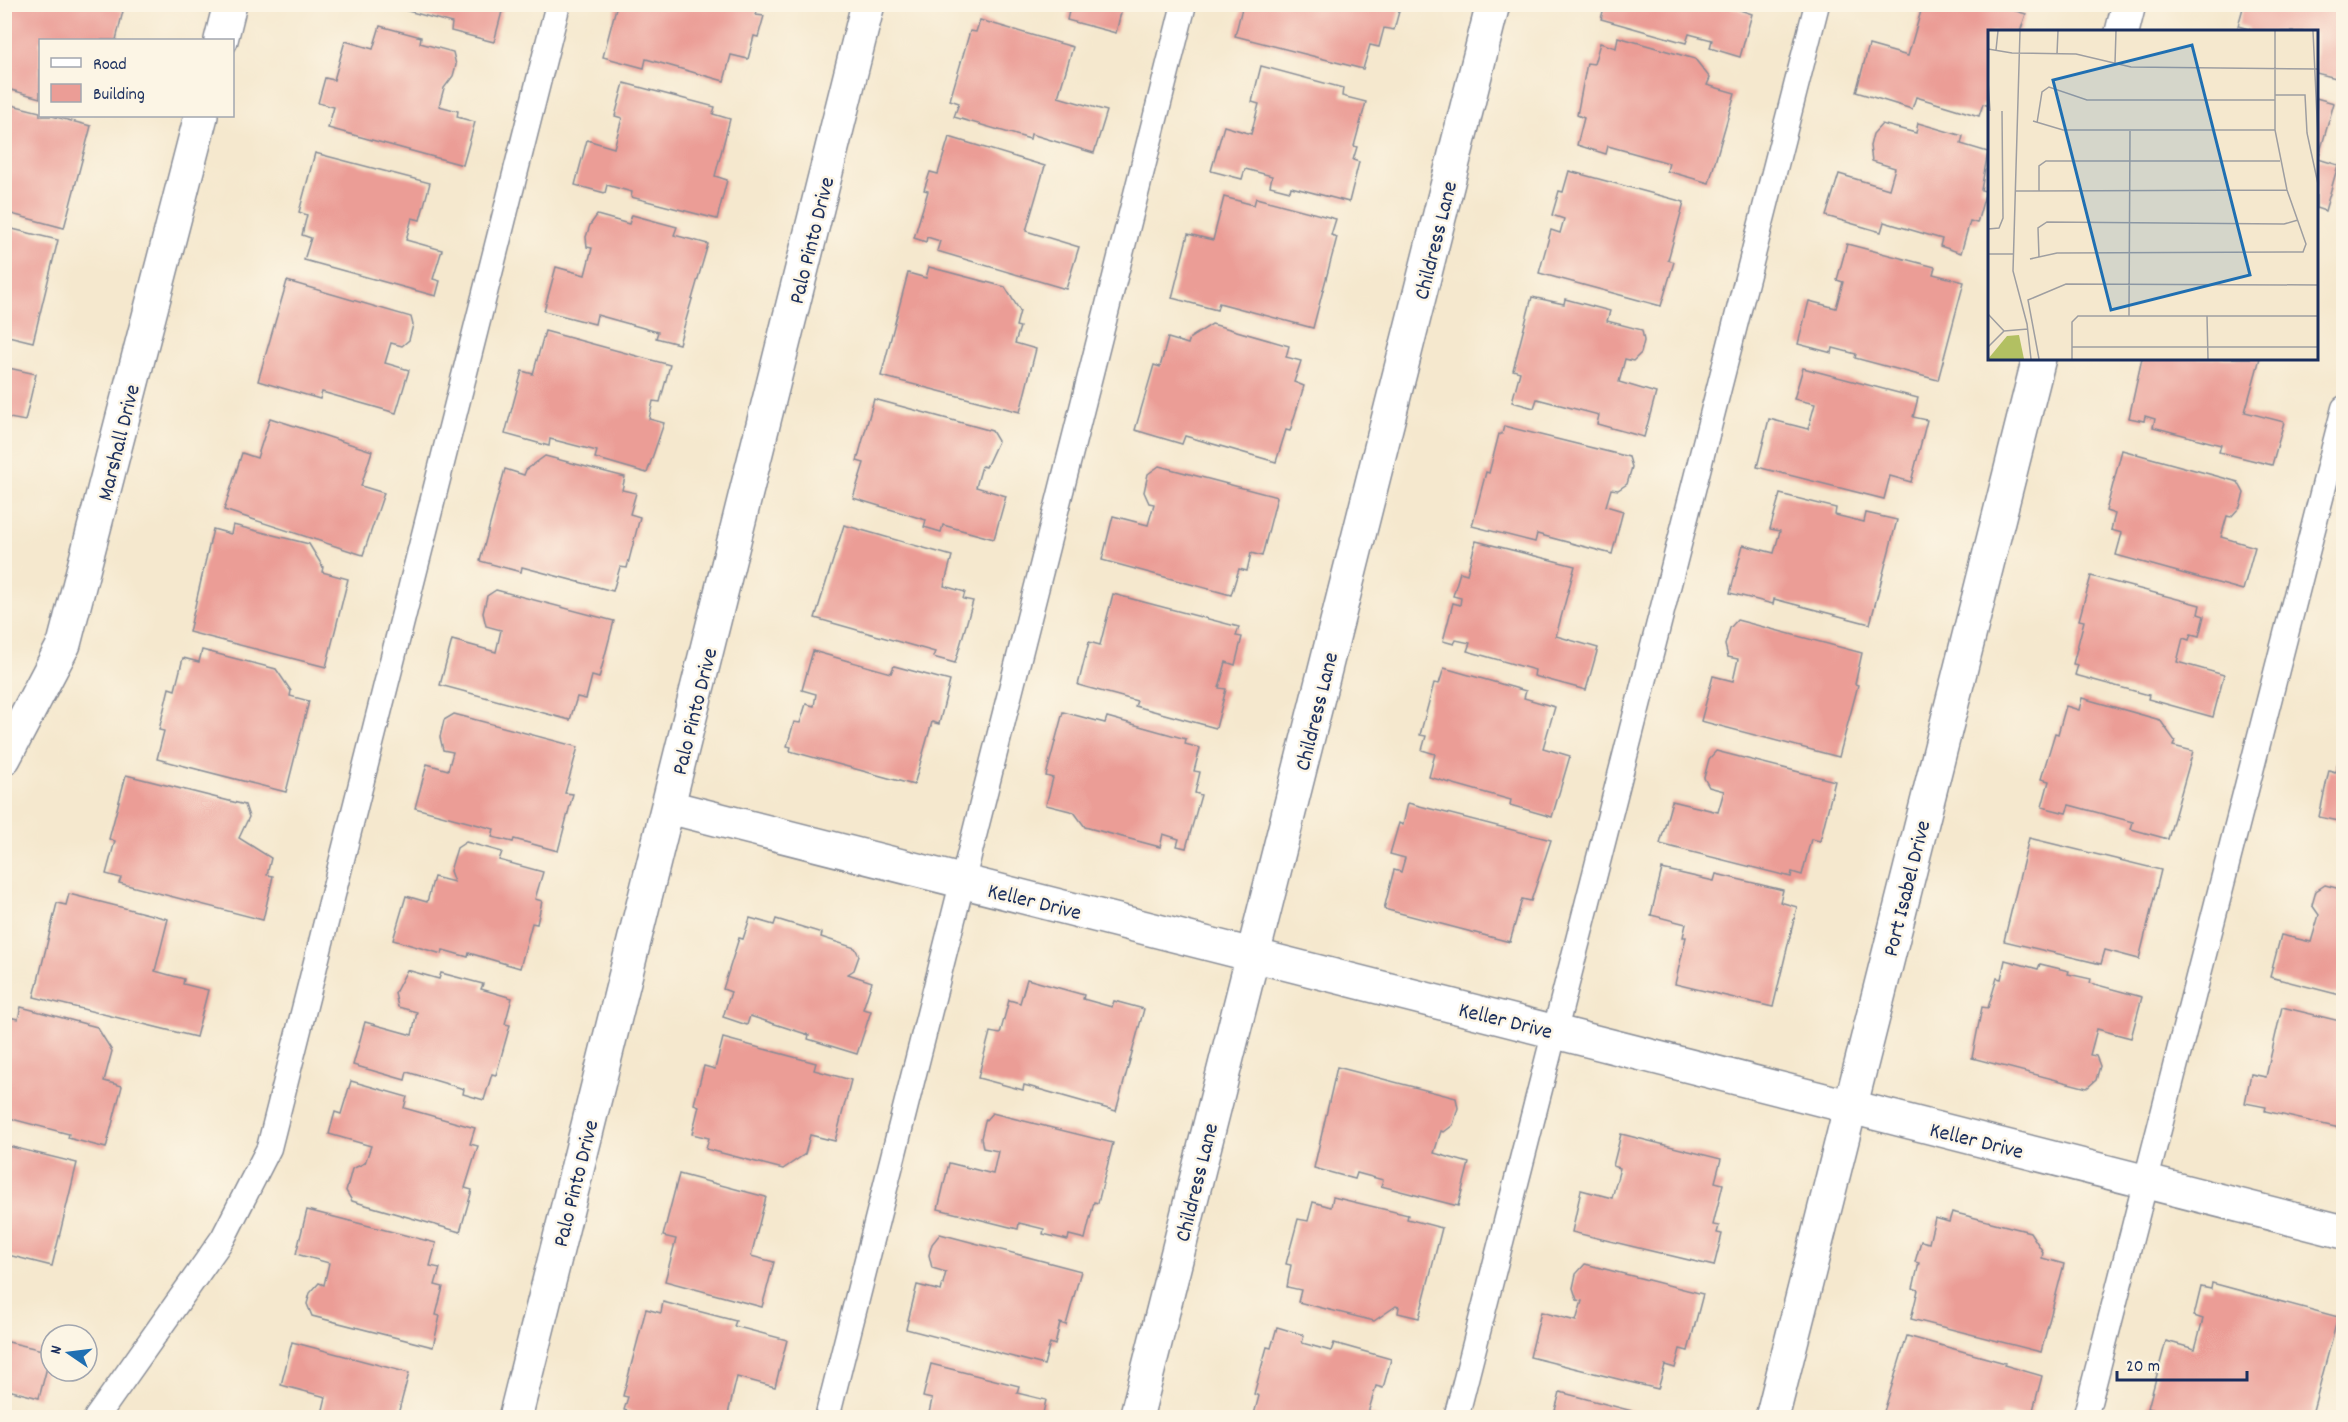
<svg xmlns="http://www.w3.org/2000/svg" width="2348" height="1422" font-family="Dekko,sans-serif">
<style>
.building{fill:#eb9d96}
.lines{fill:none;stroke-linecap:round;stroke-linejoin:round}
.lane-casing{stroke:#888c96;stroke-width:27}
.street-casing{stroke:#888c96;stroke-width:36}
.lane{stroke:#fff;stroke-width:24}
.street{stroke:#fff;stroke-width:33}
.labels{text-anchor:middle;stroke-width:5;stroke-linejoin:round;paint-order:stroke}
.street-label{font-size:22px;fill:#1b2f5e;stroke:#fcf5e5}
.inset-road{fill:none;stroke:#9e9ea1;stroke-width:1.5}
.view{fill:#1f6fb2;fill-opacity:0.15;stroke:#1f6fb2;stroke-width:3}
.inset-edge{fill:none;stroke:#1b2f5e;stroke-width:3}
</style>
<rect width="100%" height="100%" fill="#fcf5e5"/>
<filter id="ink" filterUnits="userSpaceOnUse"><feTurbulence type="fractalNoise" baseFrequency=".0167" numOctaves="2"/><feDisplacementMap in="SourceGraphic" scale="12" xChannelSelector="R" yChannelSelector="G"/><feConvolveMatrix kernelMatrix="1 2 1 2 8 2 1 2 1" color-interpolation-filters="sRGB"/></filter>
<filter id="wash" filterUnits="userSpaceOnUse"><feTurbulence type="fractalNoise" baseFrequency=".008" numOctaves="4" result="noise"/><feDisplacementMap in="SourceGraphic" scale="24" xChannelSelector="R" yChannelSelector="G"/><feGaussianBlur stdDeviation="1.35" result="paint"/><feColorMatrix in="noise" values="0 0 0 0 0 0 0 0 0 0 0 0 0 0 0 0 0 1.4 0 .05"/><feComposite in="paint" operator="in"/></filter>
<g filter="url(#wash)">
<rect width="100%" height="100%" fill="#f5e8ce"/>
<g id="blocks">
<g class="building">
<path d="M4 4H97L123 11 116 40H40V98L4 88Z"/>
<path d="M504 4 494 42 451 31 452 23 386 5Z"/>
<path d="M617 4H759L756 15 764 16 758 37 754 36 748 59 731 55 724 81 646 59 644 68 603 57Z"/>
<path d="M1123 4 1116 33 1067 20 1069 11 1046 5Z"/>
<path d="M1243 4H1401L1394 30 1384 28 1379 47 1370 45 1363 69 1235 36Z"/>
<path d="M1605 4H1722L1752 14 1740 57 1710 48 1712 40 1689 34 1686 43 1601 19Z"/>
<path d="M1923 4H1993L2026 14 2020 32H1990V106L1983 104 1979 116 1916 97 1912 109 1856 92 1869 45 1908 56Z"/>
<path d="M2244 4H2344V80L2316 73V32H2248L2249 29 2238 26Z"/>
<path d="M980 20 1073 47 1058 97 1107 111 1094 153 1031 134 1030 139 954 117 959 103 950 100 970 31 976 32Z"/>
<path d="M380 26 421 37 420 43 453 52 456 65 453 76 444 88 439 106 458 111 457 117 475 122 463 165 328 128 334 107 318 103 325 78 334 80 345 41 373 49Z"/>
<path d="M1618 37 1695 59 1710 78 1707 85 1735 93 1709 183 1667 171 1669 163 1608 146 1606 154 1577 145 1584 118 1577 115 1587 63 1594 64 1600 43 1616 48Z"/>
<path d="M1261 66 1343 88 1342 96 1366 102 1354 146 1357 147 1353 160 1359 162 1349 202 1291 187 1290 191 1270 186 1272 176 1245 169 1242 179 1211 171 1224 126 1251 134 1259 104 1252 102Z"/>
<path d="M624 83 715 107 713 114 730 119 715 176 727 180 717 219 631 197 632 192 607 185 605 193 575 185 587 140 614 148 622 118 615 116Z"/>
<path d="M2316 98 2334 103 2318 159 2338 165 2325 211 2316 208Z"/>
<path d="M4 103 40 112V116H52L91 126 64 228 4 212Z"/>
<path d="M1918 123 1963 136 1961 144 1988 152 1981 190 1986 191 1977 223 1970 221 1961 253 1940 246 1942 239 1884 222 1881 232 1826 216 1839 174 1889 189 1895 168 1872 161 1870 146 1873 134 1882 124 1916 133Z"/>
<path d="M949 137 1045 166 1026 231 1079 247 1066 289 937 251 940 241 927 237 926 242 914 238 928 191 924 190 930 172 938 174Z"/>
<path d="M315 153 430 183 420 220 412 218 406 240 442 250 433 279 440 281 436 296 304 260 311 238 302 235 307 215 299 212Z"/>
<path d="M1569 171 1684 202 1668 260 1674 262 1661 306 1539 273 1551 230 1560 233 1564 219 1552 215 1559 191 1563 192Z"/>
<path d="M1224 197 1254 205 1256 198 1336 219 1331 235 1337 237 1313 328 1219 303 1217 310 1172 298 1188 234 1213 240Z"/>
<path d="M597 215 629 224 632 215 677 227 674 235 708 244 679 344 656 338 658 332 597 315 595 324 544 311 556 267 585 275 592 248 587 247 586 237 590 225Z"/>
<path d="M4 227 58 240 33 342 4 335Z"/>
<path d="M1847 244 1935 267 1933 274 1964 282 1938 380 1855 358 1856 354 1833 348 1832 353 1798 344 1809 301 1836 308 1843 282 1837 280Z"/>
<path d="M929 267 1005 287 1020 311 1016 326 1020 327 1015 343 1036 349 1020 412 881 376 908 273 926 278Z"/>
<path d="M287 281 411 317 413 325 409 340 402 346 391 343 385 363 409 370 396 413 322 392 320 399 258 381Z"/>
<path d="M1532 297 1564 304 1565 299 1610 311 1607 321 1642 330 1644 341 1641 353 1633 361 1625 359 1619 382 1656 393 1644 437 1597 424 1599 415 1537 399 1534 408 1512 402 1520 372 1513 370Z"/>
<path d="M1212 324 1289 346 1286 357 1301 361 1294 382 1304 386 1290 431 1286 430 1276 462 1185 436 1182 444 1135 430 1154 365 1160 367 1168 338 1188 344 1190 338Z"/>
<path d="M545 331 670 365 660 402 653 401 649 419 664 423 647 473 595 458 597 451 550 439 549 446 505 434 522 371 533 374Z"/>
<path d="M2142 358H2260L2245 412 2284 422 2272 465 2219 452 2221 445 2153 427 2155 419 2145 416 2144 421 2129 418Z"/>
<path d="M4 367 36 374 25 421 4 417Z"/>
<path d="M1803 368 1918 398 1913 417 1927 420 1911 482 1890 476 1884 499 1757 467 1769 419 1808 429 1815 404 1794 399Z"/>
<path d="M874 399 992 431 998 441 986 467 982 466 976 487 1006 496 994 539 943 525 941 532 924 527 926 520 853 498 864 463 857 461Z"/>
<path d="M270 418 372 451 361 486 384 493 363 555 224 510 242 453 257 458Z"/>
<path d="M1504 426 1629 457 1632 467 1627 484 1618 490 1611 489 1606 506 1623 511 1612 554 1537 534 1535 542 1472 526 1486 472 1489 473 1499 434H1502Z"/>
<path d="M2122 450 2238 482 2244 493 2240 507 2231 517 2227 516 2221 537 2255 547 2243 590 2116 555 2122 533 2111 530 2115 514 2106 511Z"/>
<path d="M545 456 625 477 622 490 636 493 630 514 640 517 627 568 620 567 613 591 522 567 521 572 480 561 505 469 524 475 526 470Z"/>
<path d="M1159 466 1277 497 1262 556 1251 553 1247 571 1239 569 1231 595 1102 560 1113 516 1148 525 1154 504 1149 503 1144 492 1148 474Z"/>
<path d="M1780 494 1836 508 1835 515 1864 522 1866 513 1897 520 1870 624 1774 599 1773 604 1730 593 1743 545 1774 553 1780 531 1770 529Z"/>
<path d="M233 525 309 544 323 567 322 572 348 579 326 667 189 632 213 529 231 534Z"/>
<path d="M844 525 952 556 944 586 965 592 963 599 973 601 955 663 933 657 935 652 815 618Z"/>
<path d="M1476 541 1575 566 1556 636 1598 648 1586 690 1534 676 1535 670 1467 651 1470 643 1456 640 1454 644 1443 641 1453 603 1460 605 1461 598 1453 596 1460 572 1467 574Z"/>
<path d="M2091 576 2200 605 2198 614 2204 616 2199 636 2191 634 2189 640 2183 638 2177 662 2224 675 2213 717 2148 699 2149 695 2075 675 2078 665 2073 664 2084 621 2079 620Z"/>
<path d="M496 590 614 621 599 678 592 676 586 699 577 697 570 720 440 685 452 640 496 652 501 630 486 626 483 613 487 596Z"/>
<path d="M1113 594 1239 627 1236 636 1242 637 1235 665 1226 662 1219 688 1226 689 1216 728 1135 706 1137 701 1078 685 1089 642 1100 645Z"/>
<path d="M1737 620 1862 653 1855 684 1858 685 1839 757 1701 721 1713 676 1733 681 1738 659 1728 657 1725 645 1730 628Z"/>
<path d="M202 650 276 669 291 691 290 696 309 701 286 792 157 759 164 731 159 730 169 688 175 690 183 658 199 662Z"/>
<path d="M813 651 891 673 894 666 950 681 939 724 932 722 914 785 790 751 791 747 787 746 794 722 800 723 806 704 814 706 816 694 802 690Z"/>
<path d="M1444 668 1526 691 1524 698 1555 707 1543 748 1570 756 1552 817 1510 805 1511 800 1429 777 1435 754 1422 750 1426 736 1420 735 1434 683 1439 684Z"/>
<path d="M2082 698 2160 720 2175 741 2173 746 2193 751 2168 839 2131 829 2133 822 2069 805 2066 813 2042 807 2049 781 2041 779 2055 733 2058 734 2066 706 2079 710Z"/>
<path d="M1063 712 1105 723 1107 717 1186 739 1185 744 1200 748 1194 771 1200 772 1195 793 1201 795 1186 848 1177 846 1179 839 1163 834 1160 847 1085 827 1074 812 1046 805 1053 778 1046 776Z"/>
<path d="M454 714 578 747 565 793 573 794 558 851 514 839 513 842 492 837 494 829 415 808 427 764 448 770 453 752 443 750 440 737 444 720Z"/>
<path d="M2344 741V822L2319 817 2329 770 2335 772Z"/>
<path d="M1716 751 1835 781 1820 841 1811 839 1802 875 1792 872 1791 877 1660 844 1672 801 1718 812 1724 791 1709 787 1704 778 1709 759Z"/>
<path d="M126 775 245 805 249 817 239 838 271 858 267 875 273 876 263 920 119 883 121 878 106 874 115 841 109 839Z"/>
<path d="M1408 803 1551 840 1531 901 1522 899 1510 942 1384 909 1394 870 1401 872 1405 858 1390 854 1399 823 1403 825Z"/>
<path d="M2029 838 2161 870 2139 959 2105 950 2101 964 2004 941Z"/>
<path d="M466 842 502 852 499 860 543 872 535 899 542 901 537 924 532 923 520 968 469 953 468 957 443 950 442 954 393 940 406 896 427 902 434 877 454 882 450 871 457 848Z"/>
<path d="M1662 869 1714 881 1716 874 1783 890 1780 902 1797 907 1773 1007 1675 984 1686 937H1683L1686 924 1651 915Z"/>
<path d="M2325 885 2344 890V996L2270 977 2281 935 2311 942 2319 915 2312 905 2316 891Z"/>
<path d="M69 894 168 919 155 971 184 979 183 984 208 990 196 1037 34 997 57 903 66 905Z"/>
<path d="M750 918 774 925 776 919 822 933 821 937 855 948 859 956 854 970 848 974 872 982 863 1009 871 1011 857 1054 808 1039 809 1035 750 1016 747 1025 723 1017 731 992 723 989 739 938 743 939Z"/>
<path d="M2005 960 2038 969 2040 964 2069 971 2068 974 2091 979 2090 983 2142 997 2131 1038 2097 1029 2090 1055 2096 1056 2100 1066 2096 1080 2087 1088 1972 1058 1982 1007 1988 1008 1997 978 2001 979Z"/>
<path d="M407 970 439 979 441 973 483 984 481 989 512 998 505 1024 510 1025 496 1075 492 1074 484 1100 463 1094 464 1089 407 1072 405 1080 353 1065 365 1022 412 1035 417 1012 398 1007 395 993Z"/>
<path d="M1027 979 1084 995 1083 999 1112 1007 1114 1001 1144 1009 1116 1111 1024 1085 1023 1090 978 1078 990 1032 1000 1034 1009 1000 1020 1003Z"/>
<path d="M21 1007 97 1027 112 1051 104 1081 122 1086 106 1148 68 1138 69 1134 4 1117V1016L18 1019Z"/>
<path d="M2282 1007 2344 1022V1129L2265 1111 2266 1107 2245 1103 2251 1074 2266 1077Z"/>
<path d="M723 1038 816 1063 814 1070 851 1080 835 1141 810 1135 805 1154 783 1169 706 1149 709 1138 692 1134 699 1106 694 1104 704 1066 715 1069Z"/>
<path d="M1337 1067 1456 1098 1458 1108 1453 1125 1444 1132 1441 1131 1434 1153 1469 1163 1458 1206 1381 1186 1383 1180 1357 1173 1355 1179 1314 1168Z"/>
<path d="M351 1081 407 1097 404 1108 475 1128 470 1144 478 1146 465 1188 472 1190 460 1232 352 1201 346 1191 352 1169 365 1163 371 1146 329 1134 335 1112 341 1114Z"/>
<path d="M992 1113 1113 1143 1098 1203 1094 1202 1085 1239 1069 1235 1068 1240 1043 1234 1044 1229 1019 1223 1018 1229 938 1209 949 1163 993 1174 998 1151 983 1148 981 1138 985 1121Z"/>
<path d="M1621 1134 1721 1159 1715 1182 1723 1184 1713 1225 1719 1226 1717 1233 1722 1234 1714 1266 1572 1232 1581 1190 1612 1198 1620 1168 1613 1166Z"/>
<path d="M4 1145 77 1163 52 1266 4 1254Z"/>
<path d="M679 1174 766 1197 751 1256 774 1262 762 1307 665 1281 676 1239 663 1236Z"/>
<path d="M1333 1197 1408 1215 1407 1219 1442 1228 1419 1318 1398 1313 1399 1307 1396 1306 1374 1321 1298 1302 1301 1290 1287 1287 1291 1265 1286 1264 1298 1219 1308 1221 1313 1202 1331 1207Z"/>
<path d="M307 1210 436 1243 430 1266 440 1268 435 1285 443 1287 436 1315 440 1316 433 1347 312 1316 307 1304 310 1293 319 1283 324 1285 329 1263 296 1254Z"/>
<path d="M1952 1212 2030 1232 2043 1252 2042 1258 2064 1264 2041 1352 1911 1319 1918 1290 1913 1288 1919 1263 1915 1262 1921 1241 1929 1243 1935 1218 1949 1222Z"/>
<path d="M940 1234 1081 1271 1066 1325 1060 1323 1055 1345 1050 1343 1044 1365 906 1329 917 1285 941 1291 946 1272 932 1268 929 1255 932 1244Z"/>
<path d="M1585 1264 1703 1294 1688 1351 1680 1349 1675 1368 1665 1365 1658 1389 1530 1357 1541 1312 1576 1321 1582 1301 1577 1300 1573 1288 1576 1274Z"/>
<path d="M2212 1283 2338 1317 2311 1418H2184L2148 1408 2166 1341 2195 1349 2203 1319 2194 1316 2201 1287 2211 1289Z"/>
<path d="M663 1302 736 1321 734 1326 787 1340 775 1387 737 1377 727 1418H652L624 1410 628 1397 623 1396 646 1309 661 1313Z"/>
<path d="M1277 1327 1304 1335 1302 1343 1331 1351 1334 1343 1391 1359 1383 1388 1376 1386 1368 1413 1380 1418H1253L1259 1396 1254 1394 1267 1347 1271 1348Z"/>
<path d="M1907 1336 2005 1363 2004 1365 2042 1376 2031 1418 2002 1412 2001 1418H1876L1877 1414 1883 1415Z"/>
<path d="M4 1341 51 1352 39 1398 4 1389Z"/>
<path d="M292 1342 409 1373 397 1418H321L326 1397 281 1385Z"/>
<path d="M931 1364 1019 1386 1017 1393 1046 1400 1042 1418H928L932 1399 923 1397Z"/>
<path d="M1560 1392 1655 1417V1418H1553Z"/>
</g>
</g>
</g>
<g filter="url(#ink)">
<use href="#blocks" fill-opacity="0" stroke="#888c96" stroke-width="1.5"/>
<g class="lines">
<defs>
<g id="lane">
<path d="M96 1418 223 1238 269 1148 558 4"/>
<path d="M827 1418 1184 4"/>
<path d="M1456 1418 1817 4"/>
<path d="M2085 1418 2344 408"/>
</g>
<g id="street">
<path d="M2122 32 2129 4"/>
<path d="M221 40 230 4"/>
<path d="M4 758 64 644 201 116"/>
<path d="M669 807 2344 1232"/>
<path d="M515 1418 868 4"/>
<path d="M1136 1418 1493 4"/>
<path d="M1772 1418 2039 358"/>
</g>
</defs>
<use href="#lane" class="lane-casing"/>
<use href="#street" class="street-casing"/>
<use href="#lane" class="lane"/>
<use href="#street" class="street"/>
</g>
</g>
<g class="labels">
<g class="street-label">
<text transform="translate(810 240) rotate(-76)" y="8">Palo Pinto Drive</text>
<text transform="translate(1434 240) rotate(-76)" y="8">Childress Lane</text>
<text transform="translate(117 442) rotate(-76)" y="8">Marshall Drive</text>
<text transform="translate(693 711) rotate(-76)" y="8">Palo Pinto Drive</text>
<text transform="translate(1315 711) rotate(-76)" y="8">Childress Lane</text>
<text transform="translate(1905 888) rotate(-76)" y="8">Port Isabel Drive</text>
<text transform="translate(1035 900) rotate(14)" y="8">Keller Drive</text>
<text transform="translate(1506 1019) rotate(14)" y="8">Keller Drive</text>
<text transform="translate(1977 1139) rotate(14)" y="8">Keller Drive</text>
<text transform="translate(1195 1182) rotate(-76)" y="8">Childress Lane</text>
<text transform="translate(574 1183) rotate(-76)" y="8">Palo Pinto Drive</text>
</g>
</g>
<g transform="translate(1988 30)">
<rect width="330" height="330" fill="#f5e8ce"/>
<path d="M31 305 36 329H0L19 306Z" fill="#b2c062"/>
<path class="inset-road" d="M32 1 25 241 39 294 43 329M325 1 330 109M0 19 24 23 88 24 143 37 329 39M8 20 10 1M69 24 70 1M127 33 128 1M0 51 2 81M287 65H317L319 103 330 154M45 91 75 100H287M49 93 54 62 61 57 99 70H287M27 161 299 160M51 161V136L58 131H292M0 199 11 198 15 188 14 81M0 224H25M51 227 50 198 59 192 296 194 310 190M42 229 69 223 315 222 318 214 299 160 287 100V1M0 284 16 301 0 317M141 286 142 101M219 286 220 329M16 301 40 299M84 317H330M51 329 40 270 78 254 330 255M84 329V292L90 286H330"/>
<path class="view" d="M204 15 262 245 123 280 65 50Z"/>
<rect width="330" height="330" class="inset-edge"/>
</g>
<rect width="2348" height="1422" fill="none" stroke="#fcf5e5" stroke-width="24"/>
<rect x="39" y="39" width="195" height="78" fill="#fcf5e5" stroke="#a2a6af" stroke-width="1.5"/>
<rect x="51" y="58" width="30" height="9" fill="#ffffff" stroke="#a2a6af" stroke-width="1.5"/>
<text x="93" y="69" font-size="18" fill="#1b2f5e">Road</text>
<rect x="51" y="84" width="30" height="18" fill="#eb9d96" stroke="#a2a6af" stroke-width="1.5"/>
<text x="93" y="99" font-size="18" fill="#1b2f5e">Building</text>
<g transform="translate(69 1353) rotate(284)"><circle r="28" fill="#fcf5e5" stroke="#a2a6af" stroke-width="1.5"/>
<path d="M0-4.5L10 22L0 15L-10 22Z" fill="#1f6fb2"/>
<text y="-9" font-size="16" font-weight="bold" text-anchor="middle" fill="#1b2f5e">N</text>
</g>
<path d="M2117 1371v9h130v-9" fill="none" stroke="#1b2f5e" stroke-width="3"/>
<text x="2126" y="1371" font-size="18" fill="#1b2f5e" stroke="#fcf5e5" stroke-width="4.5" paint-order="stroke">20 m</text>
</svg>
